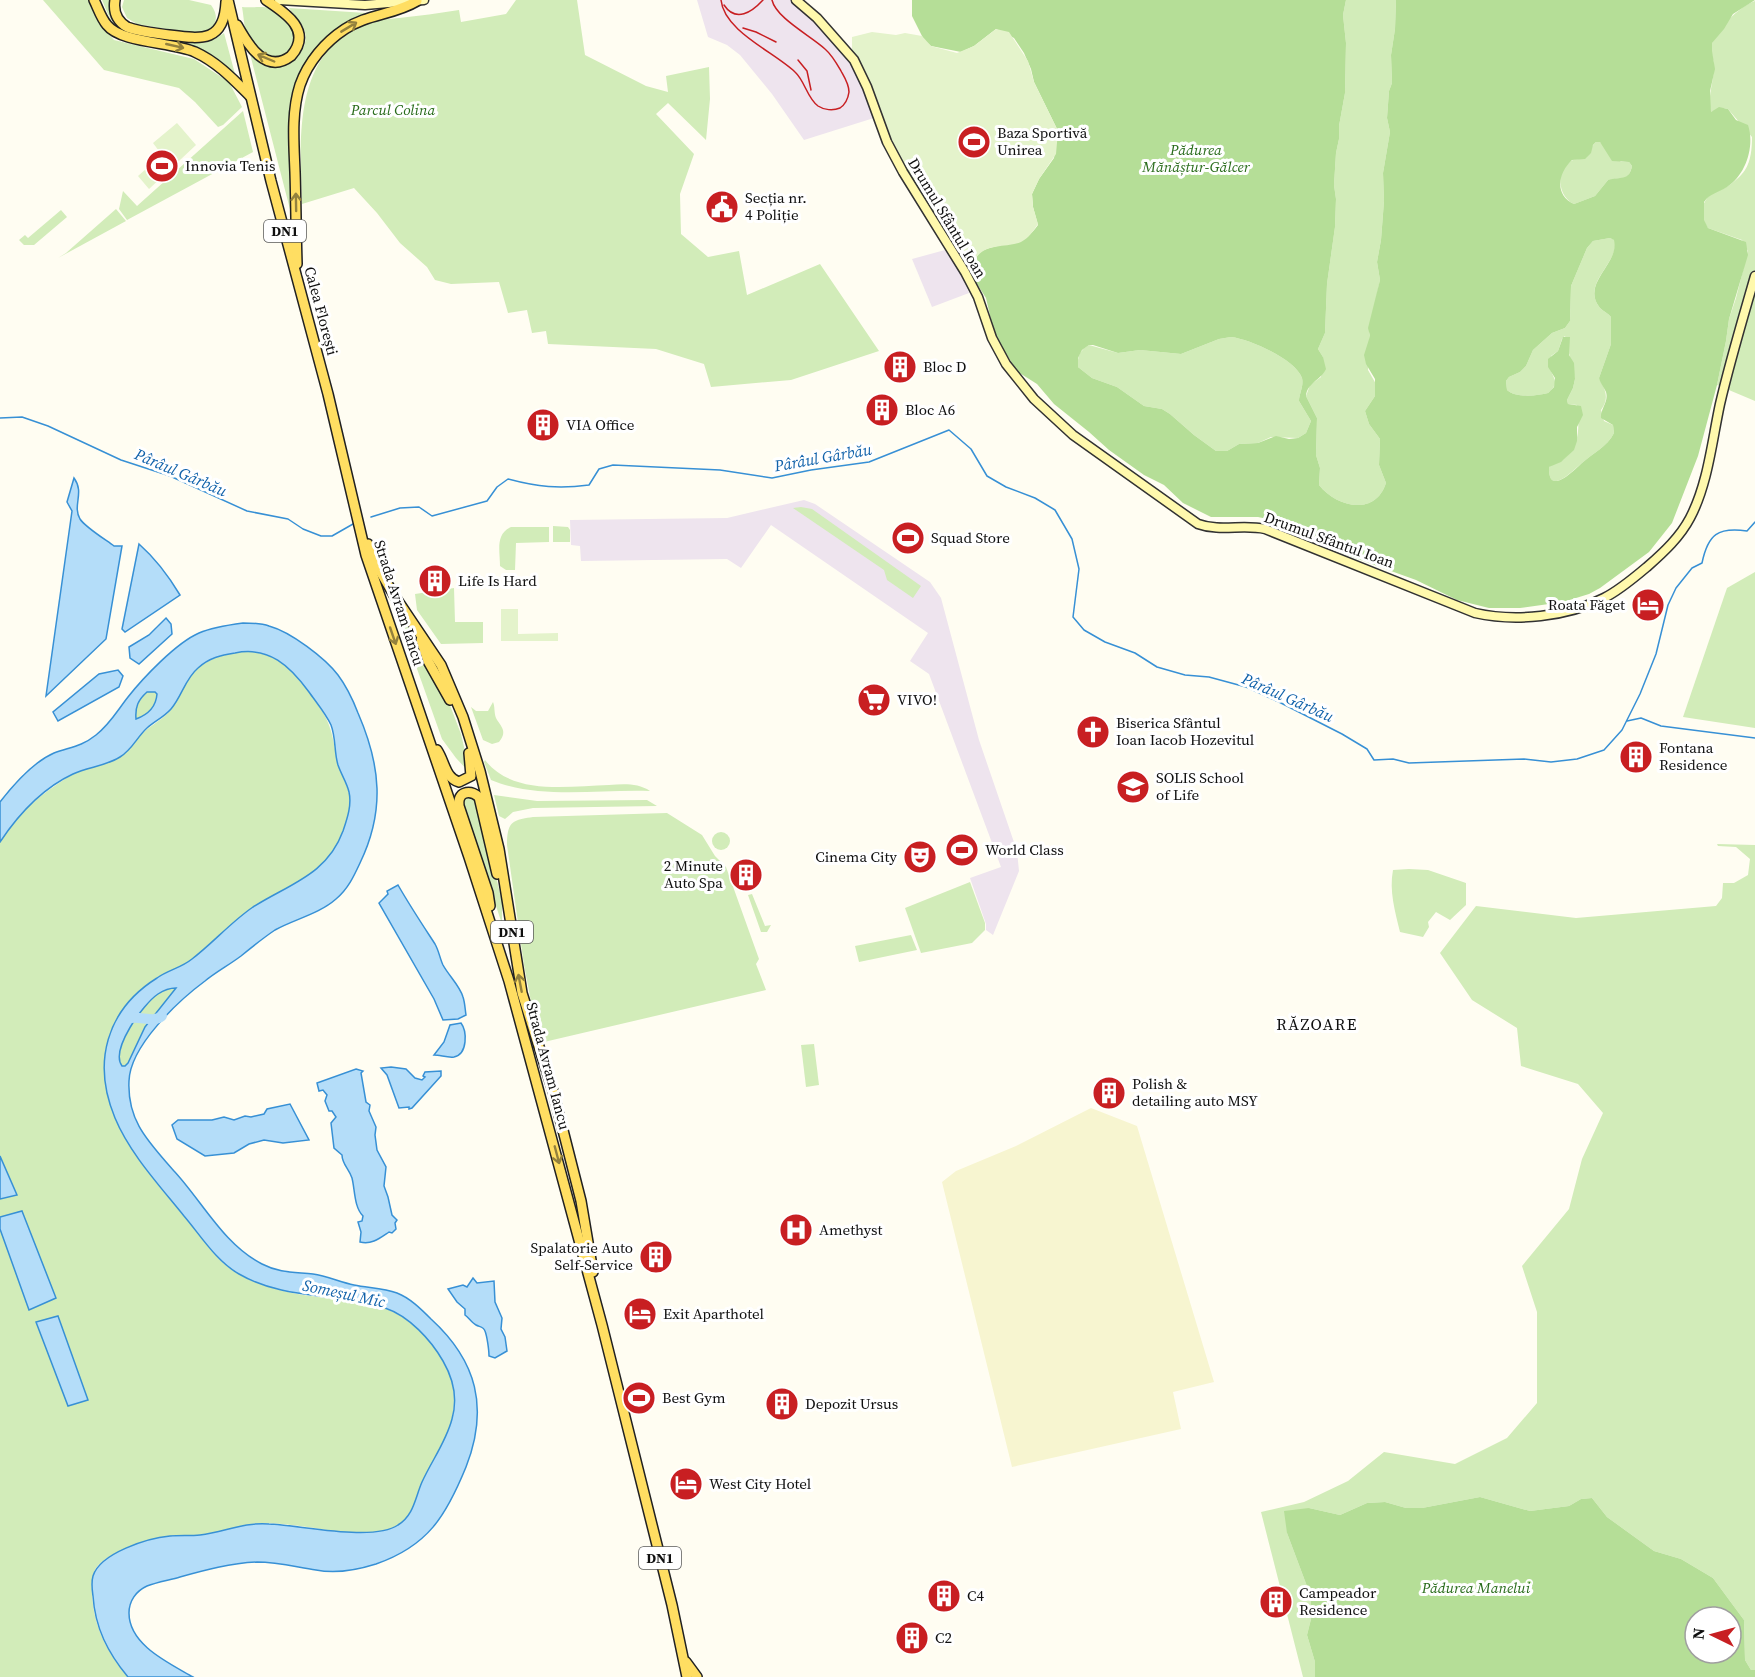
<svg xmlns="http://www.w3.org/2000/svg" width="1755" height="1677" font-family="'Source Serif 4',serif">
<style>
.industrial{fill:#eee4ee}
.farmland{fill:#f7f5d0}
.green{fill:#d2ecb9}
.forest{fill:#b5de97;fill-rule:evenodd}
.pitch{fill:#e4f3cb}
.water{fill:#b4ddf9;stroke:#3790d5;stroke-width:1.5;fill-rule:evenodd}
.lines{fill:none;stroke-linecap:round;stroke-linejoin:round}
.stream{stroke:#3790d5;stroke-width:1.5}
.river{stroke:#b4ddf9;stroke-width:10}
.secondary-casing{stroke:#323232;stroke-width:11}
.primary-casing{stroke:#212121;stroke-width:12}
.secondary{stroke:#fff9ad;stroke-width:8}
.primary{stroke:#ffde62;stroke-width:9}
.tram{stroke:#c81f22;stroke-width:1.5}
.oneway{stroke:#93813d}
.labels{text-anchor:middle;stroke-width:6;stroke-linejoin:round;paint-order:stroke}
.shield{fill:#fff;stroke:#585858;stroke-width:1.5}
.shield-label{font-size:14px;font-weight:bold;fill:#101010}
.park-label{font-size:15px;font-style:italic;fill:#296c1b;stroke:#fff}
.poi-label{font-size:15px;fill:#101010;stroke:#fff;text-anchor:start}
.street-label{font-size:15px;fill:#101010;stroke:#fff}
.water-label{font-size:16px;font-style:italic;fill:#1162aa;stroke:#fff}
.neighbourhood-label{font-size:16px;letter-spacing:1.5px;fill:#101010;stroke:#fff}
</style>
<rect width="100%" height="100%" fill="#fffdf2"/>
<g class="industrial">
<path d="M697 0H796L851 55 877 117 804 140 772 94 740 55 727 45 708 37Z"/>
<path d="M945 250 956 264 969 293 932 307 912 259Z"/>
<path d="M804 500 815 504 930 582 941 598 979 740 1017 851 1019 871 993 935 986 930V924L970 878 1001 867 929 674 910 661 928 633 771 525 741 568 727 559 581 561 580 546 571 545 570 520 727 518Z"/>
</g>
<path class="farmland" d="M1091 1108 1137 1126 1214 1382 1173 1392 1181 1429 1012 1467 942 1182 956 1171 1016 1146Z"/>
<g class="green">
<path d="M43 0H89L101 25 114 40 194 59 229 82 242 107 223 125 218 127 195 102 179 88 104 70Z"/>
<path d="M102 0H114V14L134 32 204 43 215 39 224 33 235 74C219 61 202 49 182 44 164 39 134 39 119 28 110 22 106 9 102 0Z"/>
<path d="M124 0H189L211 5C218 15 217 21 211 30L194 34 137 24 127 18 122 7Z"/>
<path d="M516 0H577L585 55 646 86 668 92 666 76 709 67 710 99 706 140 668 103 656 114 694 154 680 194 681 234 708 257 739 251 747 295 820 264 879 351 791 380 711 387 704 364 656 349 548 344 546 331 532 333 527 310 508 313 499 282 451 284 435 280 427 267 400 243 377 213 354 188 302 204C300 137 292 47 372 22 380 19 390 19 399 18 419 16 439 13 459 10L461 22 506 14Z"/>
<path d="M1346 0H1396L1395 29 1391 55 1392 83 1389 91 1387 118 1390 132 1383 173 1384 201 1381 240 1377 262 1380 280 1369 332 1370 336 1368 370 1376 384 1375 396 1365 411 1369 424 1380 439 1379 465 1386 483C1375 517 1336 507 1319 485L1320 468 1316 455 1317 418 1306 396 1310 385 1321 377 1323 357 1318 349 1325 333 1327 284 1335 227 1336 199 1334 185 1336 153 1339 139V126L1345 93 1346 43 1343 15Z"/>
<path d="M1755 1V401L1717 385 1726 341 1729 319 1736 298 1748 251 1742 240 1708 228C1698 216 1701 199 1715 192 1719 190 1724 189 1728 186 1734 182 1741 176 1745 170 1751 161 1752 148 1752 137L1728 109 1724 108 1711 112C1707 96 1714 82 1714 66 1714 60 1711 54 1711 47 1713 32 1741 5 1755 1Z"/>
<path d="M242 7C250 8 262 6 270 8 273 9 275 12 278 13 318 39 276 80 249 39 244 32 244 17 242 7Z"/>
<path d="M289 8 366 13 353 19 330 34 321 44 300 83 293 221 249 50C254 57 259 64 267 66 288 73 314 48 303 27 300 20 293 14 289 8Z"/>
<path d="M243 111 253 152 127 220 119 209 123 191 137 206Z"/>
<path d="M1596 142H1600L1621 162H1629L1632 166C1628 184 1621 176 1608 180L1595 196 1574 204C1553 194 1557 157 1581 159Z"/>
<path d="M116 209 126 221 58 258 66 253Z"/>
<path d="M61 210 67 217 34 245H24L19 240 25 235 28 238Z"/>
<path d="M1610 238 1615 240C1619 264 1580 283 1600 308 1604 312 1608 313 1611 317V344L1599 378C1605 389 1610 398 1601 410L1604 421 1613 425 1614 433C1607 447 1593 453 1582 463 1574 469 1548 498 1549 467 1554 463 1560 463 1565 458 1581 444 1579 424 1577 405L1568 404 1567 400 1573 388 1575 379 1565 336 1562 339 1558 351 1551 356C1551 360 1549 368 1551 371 1555 381 1559 383 1548 393 1537 396 1515 398 1507 390L1506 381 1509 377 1520 372 1526 366 1533 350 1552 333 1565 328 1570 321 1571 286 1587 248 1593 241Z"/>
<path d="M1231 337C1250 339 1296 360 1302 378 1304 386 1299 394 1299 401L1311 421 1306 433 1298 438 1271 437 1258 443 1239 444 1227 451H1216L1194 435 1170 414 1162 409 1144 406 1117 387 1092 378 1078 367C1077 357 1080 350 1089 345L1118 353 1140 350 1181 354 1219 339Z"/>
<path d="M801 507 812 509 921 586 913 598 887 580 884 570 793 508Z"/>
<path d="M553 526 568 527 570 530V542H553Z"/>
<path d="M511 527H549V542L516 543 515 570H506L500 566C500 551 495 534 511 527Z"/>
<path d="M1755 572V728L1683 717 1727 588Z"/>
<path d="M454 588 455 622H483V643L441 644 417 610 415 594Z"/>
<path d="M395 607 413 635 417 647 448 700 461 734 469 768V772L456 758 442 739Z"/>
<path d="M246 651C285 654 302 680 322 711 334 730 333 745 339 766 343 781 352 791 350 808 340 873 292 880 247 913 226 929 208 948 188 963 177 970 164 972 153 980 119 1004 98 1042 106 1084 109 1095 110 1105 114 1115 129 1155 165 1192 191 1225 203 1239 214 1257 229 1268 266 1294 309 1295 352 1302 366 1304 382 1306 395 1313 413 1322 430 1340 441 1357 456 1382 457 1403 449 1430 442 1450 430 1468 420 1488 415 1499 413 1512 403 1521 394 1530 380 1531 369 1537 335 1532 299 1524 265 1523 242 1523 223 1532 202 1535 192 1536 181 1535 170 1536 150 1539 102 1552 94 1572 90 1582 92 1594 93 1604 96 1632 110 1656 128 1677H0V842C30 790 88 767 138 738 147 727 161 721 170 711 176 703 179 695 184 686 197 661 219 655 246 651Z"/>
<path d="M147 692H155L157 694C156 708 147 715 135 719 136 707 138 701 147 692Z"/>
<path d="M493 702C495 706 494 713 496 718 501 727 508 731 499 742L492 744 483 740 471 707 476 711H488Z"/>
<path d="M485 760C513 796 568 786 609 785 624 784 638 783 650 791 600 789 538 800 491 780L484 762Z"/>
<path d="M494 795 537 801 647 800 657 806 533 808 513 812 505 819 499 816Z"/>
<path d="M465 796 477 800 502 901V924L463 807V798Z"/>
<path d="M667 813 702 835 715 856 726 867 759 959 756 964 766 990 544 1042 532 1007 524 965 507 845C507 822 512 820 533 817Z"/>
<circle cx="721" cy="841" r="9"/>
<path d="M1717 844 1755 845V1670H1751L1745 1660 1744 1620 1713 1578 1681 1559 1654 1551 1607 1517 1592 1498 1581 1499 1569 1506 1530 1511 1480 1497 1422 1508H1406L1385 1502 1367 1503 1340 1515 1309 1508 1287 1533 1311 1597V1619L1307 1635 1315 1662V1677H1303L1261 1512 1304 1502 1348 1481 1384 1452 1455 1464 1507 1438 1537 1403V1312L1522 1266 1569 1209 1582 1159 1603 1113 1578 1084 1521 1066 1517 1028 1472 1000 1440 953 1476 906 1576 918 1716 906 1722 898 1723 883H1734L1748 875 1750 859 1736 847 1718 846Z"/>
<path d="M1409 869 1428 870 1466 883V905L1450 920 1436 912 1428 922 1429 927 1423 937 1400 932C1395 911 1389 891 1393 870Z"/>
<path d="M970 882 985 923V930L972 943 921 953 905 908Z"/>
<path d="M752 894 765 926 771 925 767 932H761L748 895Z"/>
<path d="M911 935 917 950 859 962 855 946Z"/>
<path d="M177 988 145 1027 128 1063 125 1067 122 1066C110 1050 144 1003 159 993 164 990 170 988 177 988Z"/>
<path d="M814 1044 819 1085 806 1087 801 1045Z"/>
</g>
<g class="forest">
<path d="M912 0H1346L1343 15 1346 43 1345 93 1339 126V139L1336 153 1334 185 1336 199 1335 227 1327 284 1325 333 1318 349 1323 357 1326 369C1321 380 1307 383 1306 396L1317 418 1316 455 1320 468 1319 485C1336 507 1375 517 1386 483L1379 465 1380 439 1369 424 1365 411 1375 396V379L1366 364 1364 355 1370 336 1368 328 1380 280 1377 262 1381 240 1384 201 1383 173 1390 132 1387 118 1389 91 1392 83 1391 55 1395 29 1396 0H1755L1733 14 1724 29 1712 43V51L1715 69 1710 91 1711 112 1719 107 1728 109 1736 120 1748 125C1755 146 1746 175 1727 187 1718 193 1710 193 1704 202V220L1708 228 1746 242 1748 255 1729 319 1726 341 1717 385 1698 456 1672 523 1649 552 1600 588 1589 594 1563 602 1520 608H1489L1457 600 1416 580 1344 554 1272 520 1258 517H1211L1183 503 1164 485 1144 475 1109 450 1089 432 1054 404 1037 384 1018 372 995 337 986 298 972 276V266L978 254 982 251C1006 240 1020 250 1038 225L1033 207 1032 194 1039 179 1054 158 1058 131 1034 82 1031 69 1024 53 1014 38 996 29 974 46 961 52 931 46 924 40 912 16ZM1596 142H1600L1612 161 1629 162 1632 166C1629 182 1620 176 1608 180L1595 196 1574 204C1554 195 1558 173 1572 160L1585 159 1591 153 1593 145ZM1610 238 1614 240C1620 264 1580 283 1600 308 1604 312 1608 313 1611 317V344L1599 378C1600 383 1604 387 1606 392 1609 402 1600 409 1601 418L1613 425 1614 433C1607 447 1593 453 1582 463 1575 469 1548 498 1549 467L1561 462 1574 450 1577 441V427L1583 415 1581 406 1568 404 1567 400 1573 388 1575 379 1574 363 1569 355 1570 337H1563L1558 351 1548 359V367L1555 378 1554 387 1548 393C1537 396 1515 398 1507 390L1506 381 1509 377 1520 372 1526 366 1533 350 1552 333 1565 328 1570 321 1571 286 1587 248 1593 241ZM1231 337C1250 339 1296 360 1302 378 1304 386 1299 394 1299 401L1311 421 1306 433 1298 438 1289 439 1276 436 1258 443 1239 444 1227 451H1216L1194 435 1170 414 1162 409 1144 406 1117 387 1092 378 1078 367V358L1082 350 1089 345H1093L1118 353 1140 350 1181 354 1219 339Z"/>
<path d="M1480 1497 1530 1511 1569 1506 1581 1499 1592 1498 1607 1517 1654 1551 1681 1559 1713 1578 1744 1620 1745 1660 1751 1670H1755V1677H1315V1662L1307 1635 1311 1619V1597L1287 1533 1284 1511 1309 1508 1340 1515 1367 1503 1385 1502 1406 1508H1422ZM1695 1617H1731V1653H1695Z"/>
</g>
<g class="pitch">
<path d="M996 29 1009 32 1028 61 1034 82 1058 131 1056 154 1039 179 1032 194 1033 207 1038 224C1033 231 1029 238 1021 242 1006 248 986 243 976 258L961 256 893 146 852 55V37L872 32 896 35 905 33 922 36 931 46 957 53 974 46Z"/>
<path d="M177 123 196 145 149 189 138 176 162 155 153 143Z"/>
<path d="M501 609H518V634L558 633V641H501Z"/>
</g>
<g class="water">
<path d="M74 478C85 493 72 505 80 519 85 527 106 540 114 546H122L106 639 46 696 72 511 67 502Z"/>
<path d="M139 544C156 559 168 575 180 595L125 632 122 629Z"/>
<path d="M166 618 171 624 172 634 139 664 130 658 129 647 149 635Z"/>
<path d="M243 623C252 623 261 623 269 626 291 632 325 658 338 675 347 687 353 700 358 713 381 766 385 811 360 863 354 876 348 889 336 899 319 914 295 919 275 930 263 938 252 947 241 956 229 965 216 972 205 981 178 1001 130 1046 129 1081 127 1122 150 1143 174 1171 202 1201 224 1245 262 1264 279 1273 295 1272 313 1274 327 1276 340 1282 354 1285 368 1288 383 1288 397 1293 410 1298 421 1309 431 1319 477 1361 489 1408 466 1467 446 1516 428 1546 376 1564 357 1570 336 1574 316 1570 296 1567 278 1562 257 1562 231 1563 205 1570 180 1577 170 1580 157 1582 147 1586 136 1591 129 1601 129 1613 129 1645 169 1663 193 1677H128C108 1653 95 1628 93 1596 92 1589 91 1583 93 1576 100 1553 148 1538 170 1536 180 1535 190 1536 200 1535 225 1532 243 1522 269 1524 300 1525 373 1542 398 1525 414 1515 415 1498 422 1482 432 1460 446 1442 452 1419 458 1398 454 1380 443 1361 431 1340 409 1316 385 1308 336 1292 286 1301 239 1274 216 1261 201 1236 184 1216 160 1186 130 1154 115 1118 92 1063 106 1010 157 978 168 970 181 968 192 959 213 943 231 922 253 907 289 884 327 875 343 831 347 819 352 805 349 792 347 783 341 774 338 765 334 752 336 738 331 725 326 714 316 702 309 692 290 666 269 646 235 653 221 655 209 658 198 668 185 679 182 696 171 709 164 717 155 721 147 728 137 737 132 750 120 757 106 766 88 767 73 774 43 788 18 815 0 842V802C14 784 33 762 54 753 70 747 81 747 96 735 110 724 117 711 128 697 143 678 176 643 199 633 213 627 228 625 243 623ZM147 692H155L157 694C156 707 147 715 136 719 135 707 138 700 147 692ZM176 988 145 1027 128 1063 125 1066H122C110 1050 143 1004 158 994 164 990 170 988 176 988Z"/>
<path d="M118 670 123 676 119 687 58 721 53 712 99 674Z"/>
<path d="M398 885C410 906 422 924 435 944 439 951 440 959 443 965 449 976 460 986 463 997 465 1003 465 1009 466 1015L458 1019 443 1020 434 999 379 903 388 894 387 891Z"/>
<path d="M461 1023C467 1031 468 1054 454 1057 448 1058 440 1055 434 1055L444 1042 450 1025Z"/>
<path d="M391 1067 406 1069 415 1078 422 1080 425 1077 423 1076 425 1072 441 1071V1076L412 1108 409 1109V1107L399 1108 387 1075 381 1068Z"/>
<path d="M356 1069 363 1071 361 1073 366 1102 370 1105 369 1111 376 1127 375 1135 377 1150 386 1167 384 1186 388 1197 392 1215 397 1220 395 1223 396 1229 392 1233 389 1232C380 1238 372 1245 360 1242L361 1232 358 1222 362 1221 363 1216C354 1207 355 1190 352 1178 349 1169 342 1164 342 1155L334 1148 331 1123 336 1117 332 1111H329L325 1101 327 1095 323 1090 319 1091 317 1083Z"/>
<path d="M290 1104 309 1140 283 1143 264 1140 249 1144 234 1153 205 1156 177 1139 172 1125 178 1120H212L224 1117 234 1120 245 1116 251 1117 264 1114 267 1109Z"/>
<path d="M0 1156 17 1195 0 1199Z"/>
<path d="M22 1211 56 1298 29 1310 0 1229V1217Z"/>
<path d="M473 1278 477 1283 494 1281 495 1302 502 1318 501 1329 505 1337 507 1351 495 1358 489 1356C489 1350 487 1336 485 1331 484 1327 480 1327 476 1325 472 1323 469 1318 465 1315V1309L457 1302 448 1289 463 1285 467 1287Z"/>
<path d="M58 1316 88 1400 68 1406 36 1322Z"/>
</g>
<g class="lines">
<g class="stream">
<path d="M0 418 22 417 48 426 121 460 170 476 247 511 288 519 303 529 321 536H332L353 524"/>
<path d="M371 517 400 508 419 507 432 516 487 501 497 487 508 479C538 487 559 489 589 485L599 469 613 465 720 470 772 478 811 470 869 462 949 430 971 449 987 476 1006 487 1035 498 1055 510 1072 539 1079 569 1073 617 1084 630 1105 642 1135 653 1157 667 1185 675 1209 677 1246 687 1281 703 1342 734 1367 749 1374 760 1393 759 1409 763 1524 759 1551 762 1577 759 1604 750 1622 730 1640 694 1656 654 1668 605 1676 588 1692 568 1702 563C1708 534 1718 527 1747 531L1755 522"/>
<path d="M1627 721 1641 718 1661 726 1755 738"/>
</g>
<path class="river" d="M131 1018C142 1016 153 1023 162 1016"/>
<defs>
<g id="secondary">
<path d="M279 0 365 5 424 0"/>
<path d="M796 0 817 18 854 60 867 87 887 142 903 172 965 272 978 297 992 338 1006 364 1034 399 1073 435 1198 524C1220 532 1243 524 1265 529L1475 613C1515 622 1567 617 1604 598 1620 590 1635 577 1648 566 1664 552 1680 537 1690 518 1708 484 1712 441 1720 404 1730 361 1743 318 1755 276"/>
</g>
<g id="primary">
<path d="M94 0C98 8 101 18 107 25 121 43 172 42 195 52 217 62 233 79 250 96"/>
<path d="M115 0C113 12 117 21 127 27 140 32 155 33 169 35 201 39 224 43 226 2"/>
<path d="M228 0 271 181 328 394 366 555 469 857 509 981 602 1325 672 1605 687 1677"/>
<path d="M237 25C248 45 266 75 291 56 313 31 286 13 266 0"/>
<path d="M297 264C296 233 296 203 295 172 294 144 291 113 300 85 308 62 325 42 345 29 367 14 394 15 417 1"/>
<path d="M368 544 377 566 394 595 441 665 463 717 480 771 499 849 522 993 553 1091 581 1201 593 1272"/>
<path d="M421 640 428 661 450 700"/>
<path d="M437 750C445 762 445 778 459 782L471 776 469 753"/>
<path d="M490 906 488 893 459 806C457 792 469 789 479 797L497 874"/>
<path d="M686 1662 697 1677"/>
</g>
</defs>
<use href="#secondary" class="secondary-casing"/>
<use href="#primary" class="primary-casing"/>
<use href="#secondary" class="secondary"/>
<use href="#primary" class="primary"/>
<g class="tram">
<path d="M721 0C724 31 774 52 795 72 805 81 807 98 818 106 824 110 833 111 840 108 846 104 848 99 849 92 849 84 845 78 841 71 837 64 832 55 825 49 811 36 776 18 772 0"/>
<path d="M724 5C736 23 752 12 763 0"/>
<path d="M743 28 756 32 776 42"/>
<path d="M798 60 807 71 811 90"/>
</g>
</g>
<defs><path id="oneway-shaft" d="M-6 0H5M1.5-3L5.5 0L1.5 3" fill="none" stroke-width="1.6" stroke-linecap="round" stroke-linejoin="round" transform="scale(1.5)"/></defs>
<g class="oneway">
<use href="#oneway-shaft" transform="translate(349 27) rotate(-31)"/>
<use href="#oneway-shaft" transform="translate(175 46) rotate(13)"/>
<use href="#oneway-shaft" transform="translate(266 58) rotate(-157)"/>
<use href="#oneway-shaft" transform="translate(296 202) rotate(-91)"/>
<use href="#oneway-shaft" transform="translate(393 636) rotate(71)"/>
<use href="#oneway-shaft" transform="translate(520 983) rotate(-101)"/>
<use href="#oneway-shaft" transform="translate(557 1155) rotate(75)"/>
</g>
<defs>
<symbol id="stadium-disc" viewBox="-11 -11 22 22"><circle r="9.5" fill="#c81f22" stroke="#fff"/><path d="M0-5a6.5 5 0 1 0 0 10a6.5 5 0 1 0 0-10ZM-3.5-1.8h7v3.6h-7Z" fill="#fff"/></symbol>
<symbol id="civic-disc" viewBox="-11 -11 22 22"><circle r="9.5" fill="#c81f22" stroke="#fff"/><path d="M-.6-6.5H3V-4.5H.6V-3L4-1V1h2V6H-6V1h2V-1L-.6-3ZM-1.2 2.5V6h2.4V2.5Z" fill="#fff"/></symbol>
<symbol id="building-disc" viewBox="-11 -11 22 22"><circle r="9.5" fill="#c81f22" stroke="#fff"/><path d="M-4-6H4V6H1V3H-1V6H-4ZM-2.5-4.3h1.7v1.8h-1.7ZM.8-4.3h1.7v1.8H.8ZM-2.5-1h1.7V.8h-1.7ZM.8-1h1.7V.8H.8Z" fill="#fff"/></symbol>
<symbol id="hotel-disc" viewBox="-11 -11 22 22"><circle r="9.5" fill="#c81f22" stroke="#fff"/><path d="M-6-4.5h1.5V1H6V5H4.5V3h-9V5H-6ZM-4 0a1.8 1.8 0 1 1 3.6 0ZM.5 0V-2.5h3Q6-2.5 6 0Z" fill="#fff"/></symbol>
<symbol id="supermarket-disc" viewBox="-11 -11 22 22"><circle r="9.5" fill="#c81f22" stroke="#fff"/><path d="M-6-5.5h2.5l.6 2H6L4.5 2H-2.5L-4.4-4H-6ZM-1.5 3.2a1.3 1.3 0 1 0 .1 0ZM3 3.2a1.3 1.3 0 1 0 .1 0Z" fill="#fff"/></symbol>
<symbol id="church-disc" viewBox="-11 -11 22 22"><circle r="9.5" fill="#c81f22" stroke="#fff"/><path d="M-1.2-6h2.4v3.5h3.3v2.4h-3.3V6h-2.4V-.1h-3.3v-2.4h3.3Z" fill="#fff"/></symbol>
<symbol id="school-disc" viewBox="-11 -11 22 22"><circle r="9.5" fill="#c81f22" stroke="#fff"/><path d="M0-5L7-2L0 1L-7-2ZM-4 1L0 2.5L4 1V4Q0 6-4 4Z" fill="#fff"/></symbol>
<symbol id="theatre-disc" viewBox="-11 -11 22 22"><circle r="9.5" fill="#c81f22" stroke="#fff"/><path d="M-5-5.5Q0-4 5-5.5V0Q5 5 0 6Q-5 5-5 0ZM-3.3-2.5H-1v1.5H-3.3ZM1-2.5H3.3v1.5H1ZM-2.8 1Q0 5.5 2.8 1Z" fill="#fff"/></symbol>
<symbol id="hospital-disc" viewBox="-11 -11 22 22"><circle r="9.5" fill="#c81f22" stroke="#fff"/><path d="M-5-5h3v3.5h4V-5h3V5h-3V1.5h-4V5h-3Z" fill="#fff"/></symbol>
</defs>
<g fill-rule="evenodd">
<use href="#stadium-disc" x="955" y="123" width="38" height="38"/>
<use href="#stadium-disc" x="143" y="147" width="38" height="38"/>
<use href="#civic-disc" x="703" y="188" width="38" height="38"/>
<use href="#building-disc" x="881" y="348" width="38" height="38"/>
<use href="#building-disc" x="863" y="391" width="38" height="38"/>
<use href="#building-disc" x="524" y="406" width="38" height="38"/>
<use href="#stadium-disc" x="889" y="519" width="38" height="38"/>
<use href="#building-disc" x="416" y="562" width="38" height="38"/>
<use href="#hotel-disc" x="1629" y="586" width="38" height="38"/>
<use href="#supermarket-disc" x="855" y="681" width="38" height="38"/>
<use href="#church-disc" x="1074" y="713" width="38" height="38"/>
<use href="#building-disc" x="1617" y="738" width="38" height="38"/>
<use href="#school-disc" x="1114" y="768" width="38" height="38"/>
<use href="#stadium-disc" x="943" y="831" width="38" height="38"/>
<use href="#theatre-disc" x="901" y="838" width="38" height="38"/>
<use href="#building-disc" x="727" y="856" width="38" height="38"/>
<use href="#building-disc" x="1090" y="1074" width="38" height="38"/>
<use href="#hospital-disc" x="777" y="1211" width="38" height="38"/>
<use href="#building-disc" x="637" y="1238" width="38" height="38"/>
<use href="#hotel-disc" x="621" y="1295" width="38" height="38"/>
<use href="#stadium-disc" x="620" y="1379" width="38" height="38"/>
<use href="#building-disc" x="763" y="1385" width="38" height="38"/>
<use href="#hotel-disc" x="667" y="1465" width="38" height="38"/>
<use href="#building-disc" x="925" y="1577" width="38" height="38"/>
<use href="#building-disc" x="1257" y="1583" width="38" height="38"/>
<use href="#building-disc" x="893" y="1619" width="38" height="38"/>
</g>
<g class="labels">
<g class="shield">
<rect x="264" y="220" width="42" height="22" rx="4.5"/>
<rect x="491" y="921" width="42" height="22" rx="4.5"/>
<rect x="639" y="1547" width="42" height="22" rx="4.5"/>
</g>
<g class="shield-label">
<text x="285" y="236">DN1</text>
<text x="512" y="937">DN1</text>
<text x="660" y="1563">DN1</text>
</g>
<g class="park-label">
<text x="393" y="115">Parcul Colina</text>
<text x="1196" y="155">Pădurea<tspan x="1196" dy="17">Mănăștur-Gălcer</tspan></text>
<text x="1476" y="1593">Pădurea Manelui</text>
</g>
<g class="poi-label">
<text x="997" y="138">Baza Sportivă<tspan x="997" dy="17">Unirea</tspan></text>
<text x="185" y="171">Innovia Tenis</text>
<text x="745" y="203">Secția nr.<tspan x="745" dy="17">4 Poliție</tspan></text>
<text x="923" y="372">Bloc D</text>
<text x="905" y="415">Bloc A6</text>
<text x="566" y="430">VIA Office</text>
<text x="931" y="543">Squad Store</text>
<text x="458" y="586">Life Is Hard</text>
<text x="1625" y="610" text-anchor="end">Roata Făget</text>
<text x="897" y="705">VIVO!</text>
<text x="1116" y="728">Biserica Sfântul<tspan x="1116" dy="17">Ioan Iacob Hozevitul</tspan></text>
<text x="1659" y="753">Fontana<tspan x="1659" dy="17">Residence</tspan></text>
<text x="1156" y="783">SOLIS School<tspan x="1156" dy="17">of Life</tspan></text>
<text x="985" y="855">World Class</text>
<text x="897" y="862" text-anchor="end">Cinema City</text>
<text x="723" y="871" text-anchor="end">2 Minute<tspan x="723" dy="17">Auto Spa</tspan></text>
<text x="1132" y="1089">Polish &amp;<tspan x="1132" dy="17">detailing auto MSY</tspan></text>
<text x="819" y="1235">Amethyst</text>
<text x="633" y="1253" text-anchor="end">Spalatorie Auto<tspan x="633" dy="17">Self-Service</tspan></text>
<text x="663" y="1319">Exit Aparthotel</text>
<text x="662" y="1403">Best Gym</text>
<text x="805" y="1409">Depozit Ursus</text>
<text x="709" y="1489">West City Hotel</text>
<text x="1299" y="1598">Campeador<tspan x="1299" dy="17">Residence</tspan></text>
<text x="967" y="1601">C4</text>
<text x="935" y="1643">C2</text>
</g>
<g class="street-label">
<text transform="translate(947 218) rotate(59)" y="5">Drumul Sfântul Ioan</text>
<text transform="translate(321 311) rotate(75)" y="5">Calea Florești</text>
<text transform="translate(1329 540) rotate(20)" y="5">Drumul Sfântul Ioan</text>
<text transform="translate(399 603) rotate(72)" y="5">Strada Avram Iancu</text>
<text transform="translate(548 1066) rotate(75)" y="5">Strada Avram Iancu</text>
</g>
<g class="water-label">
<text transform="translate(823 457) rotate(-10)" y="6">Pârâul Gârbău</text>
<text transform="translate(181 472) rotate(23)" y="6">Pârâul Gârbău</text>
<text transform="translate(1288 697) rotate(24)" y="6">Pârâul Gârbău</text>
<text transform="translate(344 1293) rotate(12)" y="6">Someșul Mic</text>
</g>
<g class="neighbourhood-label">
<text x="1317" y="1030">RĂZOARE</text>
</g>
</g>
<g transform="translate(1713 1635) rotate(275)"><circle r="28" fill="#ffffff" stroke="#9f9f9f" stroke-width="1.5"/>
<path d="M0-4.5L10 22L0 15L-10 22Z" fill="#c81f22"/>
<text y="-9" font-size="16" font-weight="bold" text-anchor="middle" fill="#101010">N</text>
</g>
</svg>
